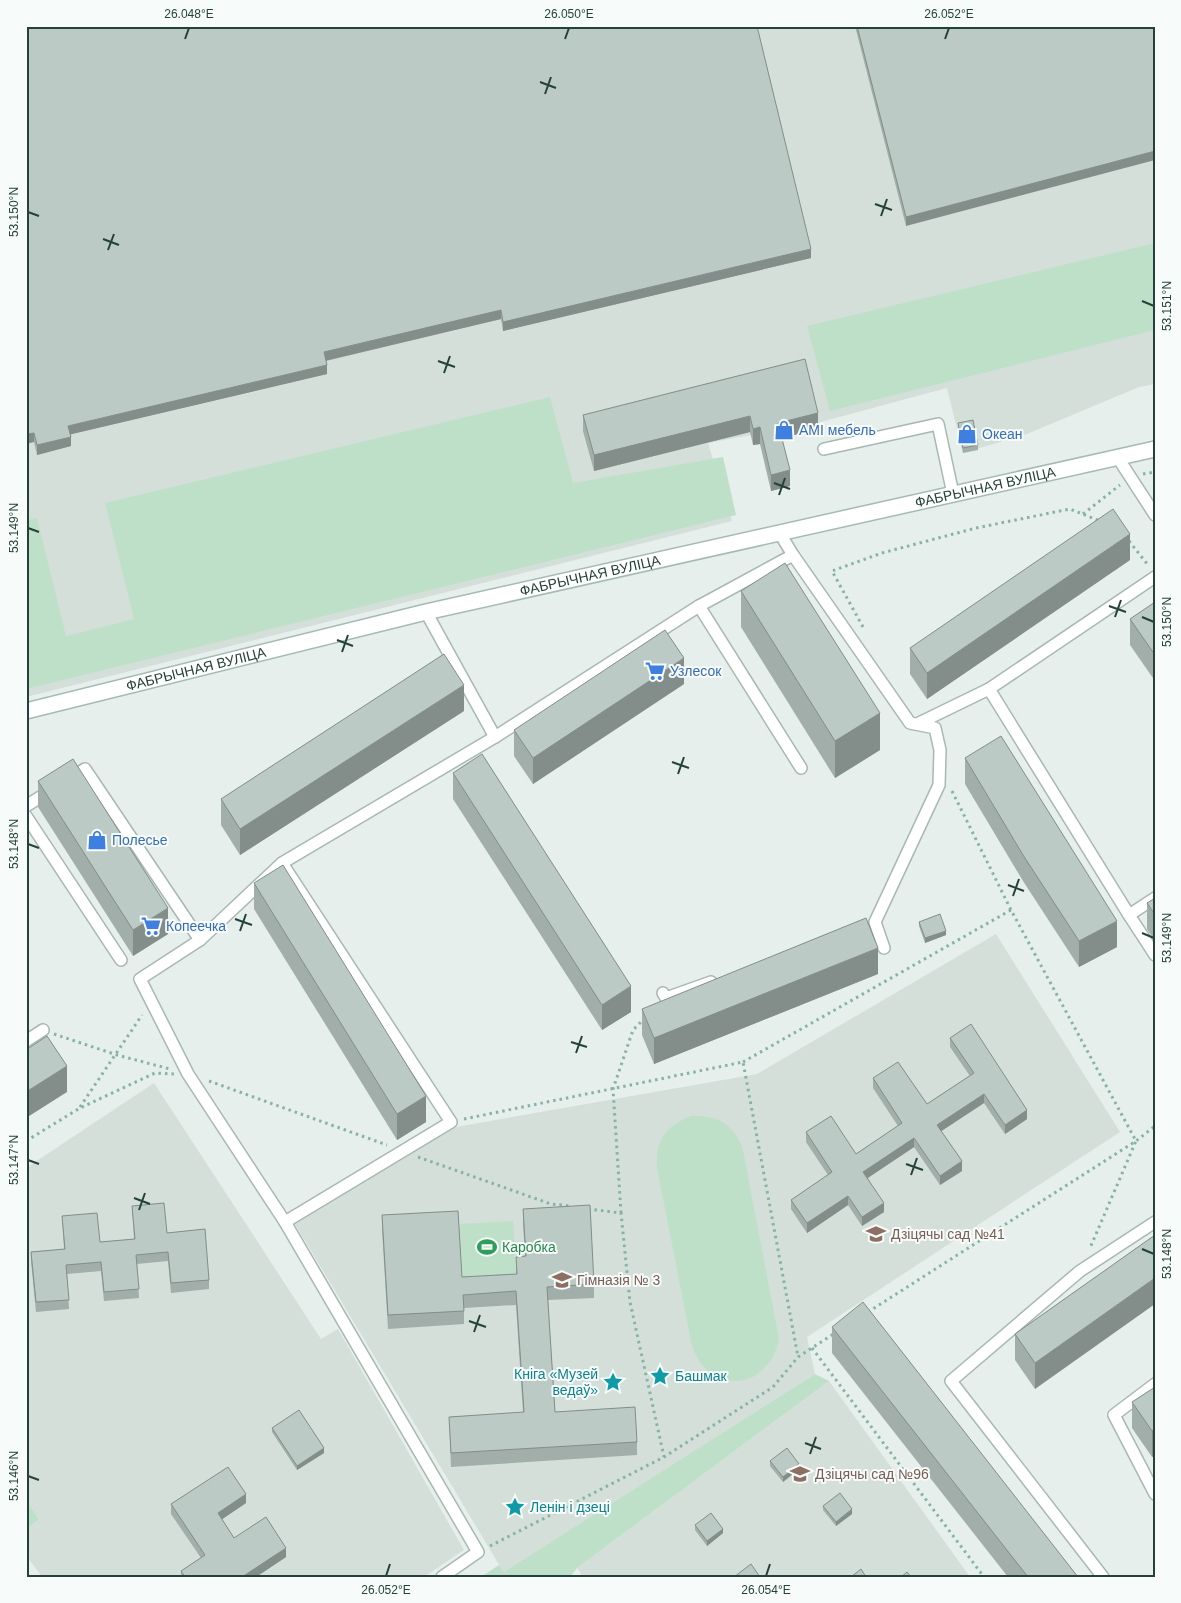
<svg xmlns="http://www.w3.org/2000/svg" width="1181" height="1603" font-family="Helvetica,sans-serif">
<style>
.built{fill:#d4dfda}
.green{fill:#bfe0c8}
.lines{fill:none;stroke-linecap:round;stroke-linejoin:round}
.service-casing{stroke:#a8b8b2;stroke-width:14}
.secondary-casing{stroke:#a4bbb3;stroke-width:18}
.path{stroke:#86b3a5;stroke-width:3;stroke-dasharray:2.5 4;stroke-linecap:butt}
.service{stroke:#fff;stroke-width:11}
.secondary{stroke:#fff;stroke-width:15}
.wall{fill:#a1aea9}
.shaded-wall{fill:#838d89}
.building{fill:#bbcac4;stroke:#838d89}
.ticks{fill:none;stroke:#24423a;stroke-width:2}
.labels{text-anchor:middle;stroke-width:4;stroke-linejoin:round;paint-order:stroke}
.shop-label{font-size:14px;fill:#366cbe;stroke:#f7fbf9;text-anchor:start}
.street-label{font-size:14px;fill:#24423a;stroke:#f7fbf9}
.education-label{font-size:14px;fill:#785e54;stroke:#f7fbf9;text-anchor:start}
.leisure-label{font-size:14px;fill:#27864d;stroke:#f7fbf9;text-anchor:start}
.culture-label{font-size:14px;fill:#0d838f;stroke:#f7fbf9;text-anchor:start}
.neatline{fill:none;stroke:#24423a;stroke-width:2}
.ticks-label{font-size:12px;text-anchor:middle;fill:#24423a}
</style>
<rect width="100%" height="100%" fill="#e6efeb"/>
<g class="built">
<path d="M26 26H1155V384L1139 387 1027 434 963 453 947 388 817 423 708 443 732 521 26 697Z"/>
<path d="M996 934 1120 1132 807 1337 815 1374 504 1573 295 1224 456 1127 757 1074Z"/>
<path d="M154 1083 321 1339 338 1329 464 1550 424 1577H42L26 1555V1530L39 1519 26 1500V1168Z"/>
<path d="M829 1381 970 1577H583L577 1568Z"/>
</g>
<g class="green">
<path d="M1155 243V330L830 411 807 326Z"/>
<path d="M550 397 573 483 723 457 736 515 26 689V520L37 518 66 636 134 619 105 503Z"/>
<path d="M691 1116C718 1115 734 1124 743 1150L779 1339C769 1391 709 1396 692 1346L657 1168C655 1141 665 1126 691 1116Z"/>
<path d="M513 1221 517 1288 462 1291 458 1224Z"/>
<path d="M815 1374 829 1381 577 1568 570 1577H481L499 1565 504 1572Z"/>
<path d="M26 1500 39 1519 26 1530Z"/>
</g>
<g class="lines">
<defs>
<g id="service">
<path d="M824 449 938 424 953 494"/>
<path d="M1118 458 1155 515"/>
<path d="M779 532 793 555 910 723 935 728 940 750 939 785 875 922 884 948"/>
<path d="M699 606 801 768"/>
<path d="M426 612 495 737"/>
<path d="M989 689 1129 915 1155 898"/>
<path d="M917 724 989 689 1155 577"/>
<path d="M68 780 85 769 200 940 282 863 495 737 699 606 793 555"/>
<path d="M26 806 50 791"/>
<path d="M26 816 121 960"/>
<path d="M282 863 451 1122 285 1222"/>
<path d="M1129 915 1155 955"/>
<path d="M200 940 140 979 188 1074 285 1222 478 1552 442 1577"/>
<path d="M663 993 666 998 711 982"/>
<path d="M26 1041 43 1030"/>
<path d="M1155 1384 1114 1415 1155 1494"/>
<path d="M1103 1577 951 1381 1080 1271 1155 1222"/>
</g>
<g id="secondary">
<path id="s1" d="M26 711 426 612 1155 449"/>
</g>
</defs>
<use href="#service" class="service-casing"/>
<use href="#secondary" class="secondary-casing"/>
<g class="path">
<path d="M1143 474 1155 472"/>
<path d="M1083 514 1120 485"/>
<path d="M1129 541 1148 565"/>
<path d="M863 627 832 571 882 553 976 528 1070 509 1100 521"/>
<path d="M952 791 1011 910 1136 1141 1090 1248"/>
<path d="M54 1034 117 1055 170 1069"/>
<path d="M743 1062 1011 910"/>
<path d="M209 1081 387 1145"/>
<path d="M80 1107 142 1015"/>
<path d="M464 1119 743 1062 798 1357"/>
<path d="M26 1141 80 1108 155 1073 174 1074"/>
<path d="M418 1157 551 1204 572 1206"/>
<path d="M588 1209 621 1213 630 1302 664 1457"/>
<path d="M621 1213 613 1089 633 1030 644 1019"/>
<path d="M868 1312 1136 1141 1155 1126"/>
<path d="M812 1348 984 1577"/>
<path d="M490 1546 664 1457 773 1387 798 1357 835 1333"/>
</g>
<use href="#service" class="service"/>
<use href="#secondary" class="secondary"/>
</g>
<g class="wall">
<path d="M26 26 811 258 503 331 501 319 326 361 327 374 71 434V446L37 455 34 442Z"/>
<path d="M855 26H1155L906 226Z"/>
<path d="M805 359 818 429 782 438 790 486 771 491 760 444 753 445 750 432 594 471 583 431V415Z"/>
<path d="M958 423 978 445V450L963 453 958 427Z"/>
<path d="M1130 560 927 699 910 674V648Z"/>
<path d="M741 591 880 750 835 778 741 627Z"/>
<path d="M1155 602V681L1130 645V619Z"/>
<path d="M684 684 533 784 514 756V730Z"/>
<path d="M464 711 240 855 221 825V799Z"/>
<path d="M965 758 1117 947 1079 967 1023 881 965 784Z"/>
<path d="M453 773 631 1012 602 1030 453 799Z"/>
<path d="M38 781 168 934 133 956 38 807Z"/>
<path d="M254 883 426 1122 397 1140 254 909Z"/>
<path d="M1155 898V941L1147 929V903Z"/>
<path d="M919 922 946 935 925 943 919 926Z"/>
<path d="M878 974 654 1064 642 1035V1009Z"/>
<path d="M950 1038 1027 1119 1005 1134 984 1103 941 1131 962 1171 940 1185 914 1147 868 1178 884 1212 862 1226 848 1205 807 1233 791 1209V1200L828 1175 806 1142V1132L856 1154 898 1126 873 1088V1078L927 1104 970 1076 950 1047Z"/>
<path d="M132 1206 167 1233 209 1280V1289L171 1293 168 1261 137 1264 139 1298 104 1301 101 1271 67 1274 69 1309 36 1312 31 1261V1252L64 1249 62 1216 100 1242 134 1239Z"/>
<path d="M523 1209 594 1284V1298L548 1300 555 1412 637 1442V1455L451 1467 449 1417 523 1413 516 1305 464 1308V1324L388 1329 382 1229V1215L462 1277 516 1274V1257L525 1256 523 1223Z"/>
<path d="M1155 1235 1035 1389 1015 1360V1334Z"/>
<path d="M832 1327 1078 1577H1008L832 1353Z"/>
<path d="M1155 1387V1455L1152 1457 1132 1428V1402Z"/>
<path d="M272 1428 324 1453 297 1470 272 1432Z"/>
<path d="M770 1461 799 1469 783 1482 770 1466Z"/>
<path d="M246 1503 222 1519 234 1538 286 1557 256 1577H181V1571L201 1558 171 1514V1504Z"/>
<path d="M823 1506 852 1514 836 1526 823 1510Z"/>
<path d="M695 1525 723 1533 707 1546 695 1530Z"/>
</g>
<g class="shaded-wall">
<path d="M1155 151V160L906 226V217Z"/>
<path d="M811 249V258L503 331V322Z"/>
<path d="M501 310V319L324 361V352Z"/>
<path d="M327 365V374L68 435V426Z"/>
<path d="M818 413V429L778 439V423Z"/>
<path d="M750 416V432L594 471V455Z"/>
<path d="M760 427V444L753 445V429Z"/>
<path d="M34 433V442L26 444V434Z"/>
<path d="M71 437V446L37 455V445Z"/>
<path d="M790 470V486L771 491V475Z"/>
<path d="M1130 534V560L927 699V673Z"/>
<path d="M684 658V684L533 784V758Z"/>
<path d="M464 685V711L240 855V829Z"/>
<path d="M880 713V750L835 778V741Z"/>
<path d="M168 908V934L133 956V930Z"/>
<path d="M1117 921V947L1079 967V941Z"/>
<path d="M946 931V935L925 943V938Z"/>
<path d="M878 948V974L654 1064V1038Z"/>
<path d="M631 986V1012L602 1030V1005Z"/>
<path d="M67 1066V1092L26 1118V1092Z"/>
<path d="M984 1094V1103L937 1134V1125Z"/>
<path d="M426 1096V1122L397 1140V1114Z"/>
<path d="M1027 1110V1119L1005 1134V1125Z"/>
<path d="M914 1138V1147L863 1181V1172Z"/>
<path d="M962 1161V1171L940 1185V1176Z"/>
<path d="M848 1196V1205L807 1233V1223Z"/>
<path d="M884 1203V1212L862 1226V1217Z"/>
<path d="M1155 1278V1304L1035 1389V1363Z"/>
<path d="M1155 1429V1455L1152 1457V1431Z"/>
<path d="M324 1448V1453L297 1470V1466Z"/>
<path d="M799 1464V1469L783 1482V1477Z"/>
<path d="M246 1494V1503L218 1522V1513Z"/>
<path d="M852 1509V1514L836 1526V1522Z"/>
<path d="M723 1529V1533L707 1546V1541Z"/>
<path d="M286 1548V1557L256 1577H242Z"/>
</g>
<g class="building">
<path d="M26 26H757L811 249 503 322 501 310 324 352 327 365 68 426 71 437 37 445 34 433 26 434Z"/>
<path d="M857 26H1155V151L906 217Z"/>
<path d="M805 359 818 413 778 423 790 470 771 475 760 427 753 429 750 416 594 455 583 415Z"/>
<path d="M973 420 978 445 963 448 958 423Z"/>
<path d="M1113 509 1130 534 927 673 910 648Z"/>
<path d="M785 563 880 713 835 741 741 591Z"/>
<path d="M1155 602V655L1130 619Z"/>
<path d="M665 630 684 658 533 758 514 730Z"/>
<path d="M444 654 464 685 240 829 221 799Z"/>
<path d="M1001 736 1117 921 1079 941 1023 855 965 758Z"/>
<path d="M482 754 631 986 602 1005 453 773Z"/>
<path d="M73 759 168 908 133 930 38 781Z"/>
<path d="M283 865 426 1096 397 1114 254 883Z"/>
<path d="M1155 898V915L1147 903Z"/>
<path d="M940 914 946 931 925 938 919 922Z"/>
<path d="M866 918 878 948 654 1038 642 1009Z"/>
<path d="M971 1024 1027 1110 1005 1125 984 1094 937 1125 962 1161 940 1176 914 1138 863 1172 884 1203 862 1217 848 1196 807 1223 791 1200 832 1172 806 1132 831 1116 856 1154 902 1123 873 1078 898 1062 927 1104 974 1073 950 1038Z"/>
<path d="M47 1036 67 1066 26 1092V1050Z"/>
<path d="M164 1203 167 1233 205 1229 209 1280 171 1283 168 1252 136 1255 139 1289 104 1292 101 1262 66 1265 69 1300 36 1302 31 1252 65 1249 62 1216 97 1213 100 1242 135 1239 132 1206Z"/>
<path d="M590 1205 594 1284 547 1287 555 1412 635 1407 637 1442 451 1453 449 1417 524 1412 516 1291 463 1295 464 1311 388 1315 382 1215 458 1211 462 1277 517 1274 516 1257 526 1256 523 1209Z"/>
<path d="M1155 1235V1278L1035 1363 1015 1334Z"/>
<path d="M863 1302 1078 1577H1028L832 1327Z"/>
<path d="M1155 1387V1429L1152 1431 1132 1402Z"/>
<path d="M299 1410 324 1448 297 1466 272 1428Z"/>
<path d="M787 1448 799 1464 783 1477 770 1461Z"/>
<path d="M228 1467 246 1494 218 1513 234 1538 266 1517 286 1548 242 1577H185L181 1571 205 1555 171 1504Z"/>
<path d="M840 1493 852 1509 836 1522 823 1506Z"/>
<path d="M711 1513 723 1529 707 1541 695 1525Z"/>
<path d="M751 1564 760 1577H734Z"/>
<path d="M861 1569 866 1577H851Z"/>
<path d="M907 1572 911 1577H901Z"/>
</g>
<path class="ticks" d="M185 39 189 28M565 39 569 28M945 39 949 28M540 82 556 88M545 94 551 77M875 204 892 210M28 212 39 216M881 216 887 199M103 239 119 245M108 250 114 234M1142 301 1154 306M438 361 455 367M444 373 450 356M774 483 790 489M779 495 785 478M28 528 39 532M1109 606 1126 612M1115 617 1121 600M1142 617 1154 622M337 640 353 646M342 652 348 635M672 762 689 768M678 774 684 757M28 844 39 848M1008 885 1024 891M1013 896 1019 879M235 919 252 925M240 931 246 914M1142 933 1154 938M571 1042 587 1047M576 1053 582 1036M28 1160 39 1164M906 1164 923 1170M911 1175 917 1158M134 1198 150 1204M139 1210 145 1193M1142 1249 1154 1254M469 1321 486 1327M474 1332 480 1315M805 1443 821 1449M810 1454 816 1437M28 1476 39 1480M386 1576 390 1564M766 1576 770 1564"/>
<defs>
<symbol id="shop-bare" viewBox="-9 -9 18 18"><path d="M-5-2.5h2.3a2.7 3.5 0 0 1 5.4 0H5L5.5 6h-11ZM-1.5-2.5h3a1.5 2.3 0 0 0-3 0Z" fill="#3f7fe0" stroke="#f7fbf9" stroke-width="2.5" paint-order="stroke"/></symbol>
<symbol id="supermarket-bare" viewBox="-9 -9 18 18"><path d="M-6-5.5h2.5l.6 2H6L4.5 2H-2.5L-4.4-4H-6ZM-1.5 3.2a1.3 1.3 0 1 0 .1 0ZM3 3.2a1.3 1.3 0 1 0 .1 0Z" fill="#3f7fe0" stroke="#f7fbf9" stroke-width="2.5" paint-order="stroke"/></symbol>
<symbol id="school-bare" viewBox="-9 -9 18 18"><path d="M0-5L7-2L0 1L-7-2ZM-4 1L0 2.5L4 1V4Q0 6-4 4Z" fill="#8d6e63" stroke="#f7fbf9" stroke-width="2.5" paint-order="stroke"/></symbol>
<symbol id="stadium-bare" viewBox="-9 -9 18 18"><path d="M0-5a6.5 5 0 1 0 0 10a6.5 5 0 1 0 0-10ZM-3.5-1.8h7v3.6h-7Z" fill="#2e9e5b" stroke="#f7fbf9" stroke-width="2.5" paint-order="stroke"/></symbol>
<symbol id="sight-bare" viewBox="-9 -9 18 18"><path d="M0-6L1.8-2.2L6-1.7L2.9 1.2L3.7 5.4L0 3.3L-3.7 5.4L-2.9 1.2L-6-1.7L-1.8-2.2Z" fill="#0f9aa8" stroke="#f7fbf9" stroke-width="2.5" paint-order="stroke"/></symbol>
</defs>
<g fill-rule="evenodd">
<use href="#shop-bare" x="770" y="416" width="28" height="28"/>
<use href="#shop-bare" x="953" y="420" width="28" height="28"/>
<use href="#supermarket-bare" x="641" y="657" width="28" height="28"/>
<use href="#shop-bare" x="83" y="826" width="28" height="28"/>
<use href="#supermarket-bare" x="137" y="912" width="28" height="28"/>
<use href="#school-bare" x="862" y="1220" width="28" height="28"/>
<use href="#stadium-bare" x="473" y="1233" width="28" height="28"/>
<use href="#school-bare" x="548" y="1266" width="28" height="28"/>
<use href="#sight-bare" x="646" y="1362" width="28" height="28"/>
<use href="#sight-bare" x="599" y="1368" width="28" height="28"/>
<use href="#school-bare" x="786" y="1460" width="28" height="28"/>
<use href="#sight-bare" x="501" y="1493" width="28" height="28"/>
</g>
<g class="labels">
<g class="shop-label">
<text x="799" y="435">AMI мебель</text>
<text x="982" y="439">Океан</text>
<text x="670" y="676">Узлесок</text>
<text x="112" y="845">Полесье</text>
<text x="166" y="931">Копеечка</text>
</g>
<g class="street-label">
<text dy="5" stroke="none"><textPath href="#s1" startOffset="985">ФАБРЫЧНАЯ ВУЛІЦА</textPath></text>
<text dy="5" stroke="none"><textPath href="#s1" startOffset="580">ФАБРЫЧНАЯ ВУЛІЦА</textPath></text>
<text dy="5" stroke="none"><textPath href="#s1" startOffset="175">ФАБРЫЧНАЯ ВУЛІЦА</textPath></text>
</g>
<g class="education-label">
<text x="891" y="1239">Дзіцячы сад №41</text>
<text x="577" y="1285">Гімназія № 3</text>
<text x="815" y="1479">Дзіцячы сад №96</text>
</g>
<g class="leisure-label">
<text x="502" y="1252">Каробка</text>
</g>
<g class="culture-label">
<text x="598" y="1379" text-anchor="end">Кніга «Музей<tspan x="598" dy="16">ведаў»</tspan></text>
<text x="675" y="1381">Башмак</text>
<text x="530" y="1512">Ленін і дзеці</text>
</g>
</g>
<rect width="1181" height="1603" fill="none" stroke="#f7fbf9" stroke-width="55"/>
<rect x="28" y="28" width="1126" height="1548" class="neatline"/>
<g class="ticks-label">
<text x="189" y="18">26.048°E</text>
<text x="569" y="18">26.050°E</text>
<text x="949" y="18">26.052°E</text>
<text transform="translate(14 212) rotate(-90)" y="4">53.150°N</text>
<text transform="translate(1167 306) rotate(-90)" y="4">53.151°N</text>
<text transform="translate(14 528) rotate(-90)" y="4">53.149°N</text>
<text transform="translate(1167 622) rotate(-90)" y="4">53.150°N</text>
<text transform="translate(14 844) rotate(-90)" y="4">53.148°N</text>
<text transform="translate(1167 938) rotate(-90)" y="4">53.149°N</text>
<text transform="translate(14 1160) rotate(-90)" y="4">53.147°N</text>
<text transform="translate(1167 1254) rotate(-90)" y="4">53.148°N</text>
<text transform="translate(14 1476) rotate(-90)" y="4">53.146°N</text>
<text x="386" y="1594">26.052°E</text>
<text x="766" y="1594">26.054°E</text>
</g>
</svg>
